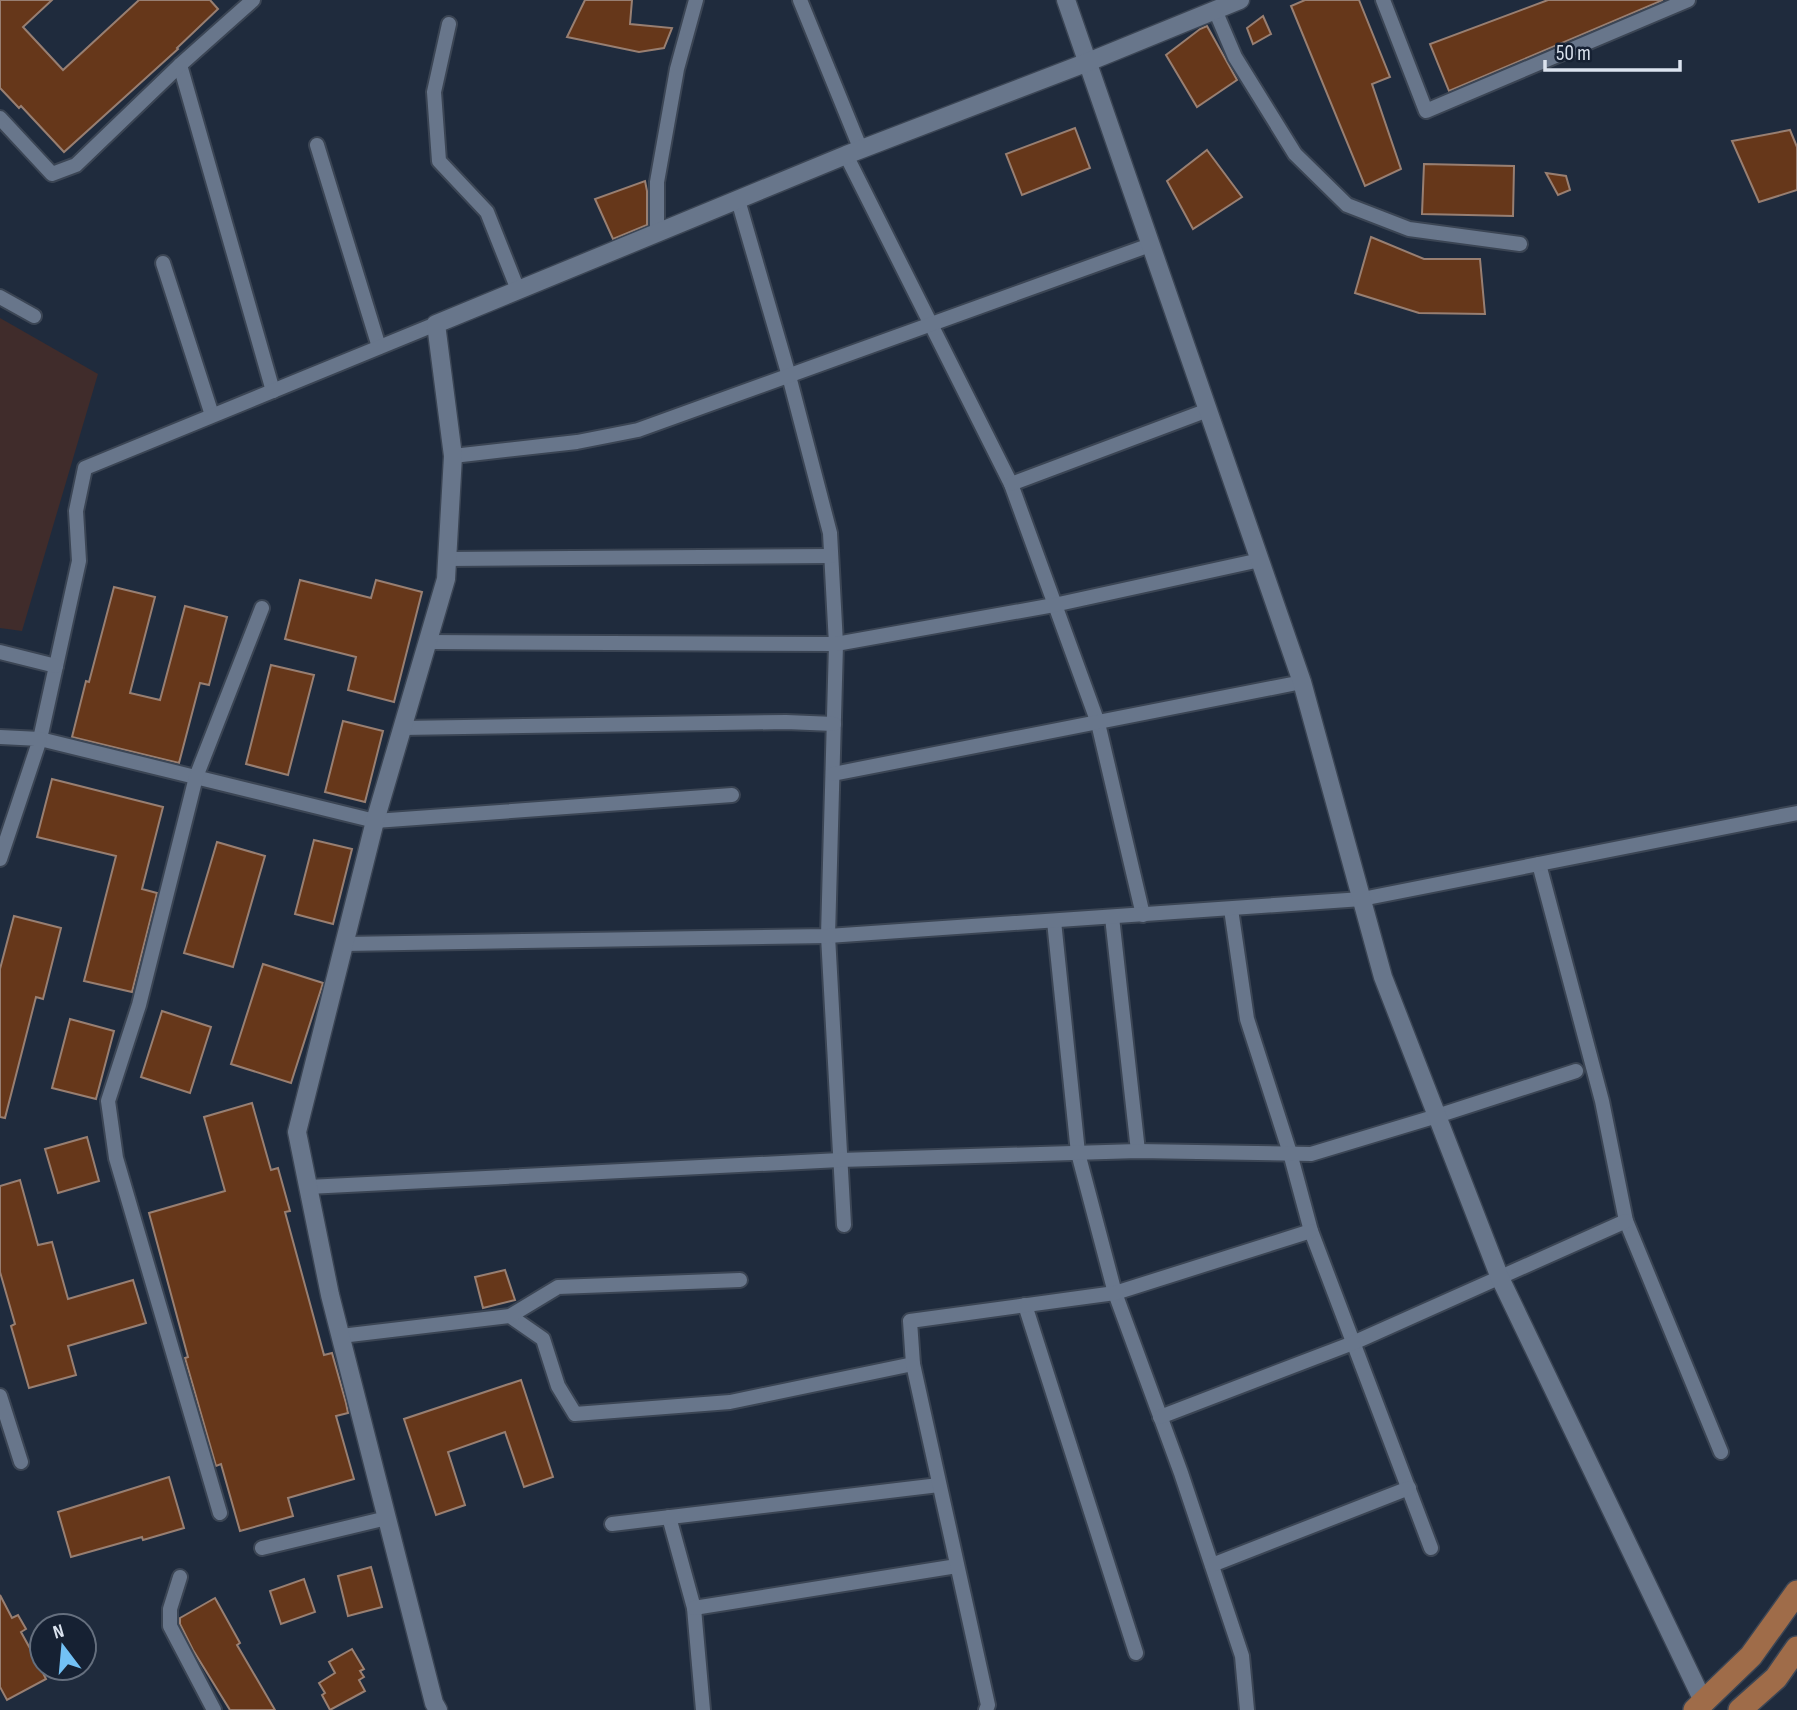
<svg xmlns="http://www.w3.org/2000/svg" width="1797" height="1710" font-family="'Sofia Sans Condensed',sans-serif">
<style>
.education{fill:#402c2b}
.building{fill:#66371a;stroke:#987f72;stroke-width:2}
.lines{fill:none;stroke-linecap:round;stroke-linejoin:round}
.minor-casing{stroke:#3b4554;stroke-width:18}
.tertiary-casing{stroke:#3b4554;stroke-width:21}
.primary-casing{stroke:#3b4554;stroke-width:26}
.minor{stroke:#68768b;stroke-width:14}
.tertiary{stroke:#68768b;stroke-width:18}
.primary{stroke:#9f6c49;stroke-width:23}
</style>
<rect width="100%" height="100%" fill="#1f2b3d"/>
<path class="education" d="M0 318 98 374 22 631 0 628Z"/>
<g class="building">
<path d="M0 0H52L23 27 63 70 139 0H210L218 9 177 48 178 49 64 152 21 106 19 108 0 88Z"/>
<path d="M585 0H632L630 24 672 28 664 48 639 52 567 37Z"/>
<path d="M1305 0H1359L1390 77 1372 84 1401 169 1365 186 1291 6Z"/>
<path d="M1548 0H1663L1449 91 1430 44Z"/>
<path d="M1263 16 1271 34 1253 44 1247 28Z"/>
<path d="M1207 26 1237 80 1197 107 1166 55 1200 29Z"/>
<path d="M1075 128 1090 168 1022 195 1006 154Z"/>
<path d="M1790 130 1797 147V190L1759 202 1732 141Z"/>
<path d="M1207 150 1242 197 1193 229 1167 181Z"/>
<path d="M1424 164 1514 166 1513 216 1422 214Z"/>
<path d="M1546 173 1566 176 1570 190 1558 195Z"/>
<path d="M645 181 647 191V225L613 239 595 199Z"/>
<path d="M1371 237 1424 259H1480L1485 314 1419 313 1355 293Z"/>
<path d="M300 580 371 598 376 580 422 592 394 702 348 690 356 657 285 639Z"/>
<path d="M114 587 155 597 130 693 160 700 185 606 227 617 209 685 200 683 179 763 72 737 86 681 89 682Z"/>
<path d="M271 665 314 675 288 775 246 764Z"/>
<path d="M343 721 383 731 365 802 325 792Z"/>
<path d="M52 779 163 807 142 889 157 893 132 992 84 981 116 856 37 837Z"/>
<path d="M314 840 352 849 333 924 295 914Z"/>
<path d="M217 842 265 856 233 967 184 953Z"/>
<path d="M14 916 61 928 43 999 36 997 5 1118 0 1117V969Z"/>
<path d="M263 964 323 983 291 1083 231 1064Z"/>
<path d="M162 1011 211 1027 190 1093 141 1077Z"/>
<path d="M70 1019 114 1031 96 1099 52 1088Z"/>
<path d="M252 1103 271 1170 278 1168 290 1211 285 1212 324 1355 332 1353 346 1403 348 1413 336 1416 354 1479 288 1498 293 1516 240 1531 221 1464 216 1466 185 1358 188 1357 149 1213 225 1191 204 1117Z"/>
<path d="M87 1137 99 1181 58 1193 45 1149Z"/>
<path d="M20 1180 38 1245 52 1242 68 1299 133 1280 146 1323 68 1346 76 1375 29 1388 11 1326 15 1324 0 1272V1186Z"/>
<path d="M505 1270 515 1300 483 1308 475 1277Z"/>
<path d="M521 1380 553 1477 524 1487 505 1432 448 1452 465 1505 436 1515 404 1419Z"/>
<path d="M169 1477 184 1528 143 1540 142 1537 71 1557 58 1512Z"/>
<path d="M371 1567 382 1607 348 1616 338 1576Z"/>
<path d="M304 1579 315 1612 281 1624 270 1591Z"/>
<path d="M0 1595 12 1618 18 1615 26 1629 21 1632 37 1661 42 1658V1671L46 1679 7 1700 0 1687Z"/>
<path d="M215 1598 240 1643 237 1645 275 1710H230L193 1650 180 1624V1618Z"/>
<path d="M352 1649 364 1669 360 1671 364 1677 359 1680 365 1691 330 1710 322 1695 325 1693 319 1683 335 1673 329 1662Z"/>
</g>
<g class="lines">
<defs>
<g id="minor">
<path d="M800 0 861 150"/>
<path d="M1383 0 1426 111 1688 0"/>
<path d="M1215 10 1235 57 1295 154 1347 205 1409 229 1520 244"/>
<path d="M449 24 434 92 439 161 487 212 518 290"/>
<path d="M180 65 273 391"/>
<path d="M0 118 52 174 76 165 180 65 253 0"/>
<path d="M317 145 379 347"/>
<path d="M846 155 1011 484 1098 723 1143 915"/>
<path d="M738 200 789 376 830 533 836 644 828 936 844 1225"/>
<path d="M657 233V182L677 69 696 0"/>
<path d="M163 263 212 415"/>
<path d="M0 297 34 316"/>
<path d="M436 324 85 468 76 511 79 561 40 739 375 821 732 795"/>
<path d="M453 456 577 442 638 430 1150 245"/>
<path d="M1011 484 1208 410"/>
<path d="M447 559 831 556"/>
<path d="M428 642 836 644 1054 605 1260 560"/>
<path d="M0 652 56 666"/>
<path d="M402 728 786 722 834 724"/>
<path d="M0 737 40 739 0 859"/>
<path d="M833 774 1302 682"/>
<path d="M1539 864 1602 1101 1626 1221 1721 1452"/>
<path d="M1231 909 1247 1019 1290 1153 1311 1231 1431 1548"/>
<path d="M1112 917 1138 1151"/>
<path d="M1054 921 1078 1153 1115 1293 1181 1473 1242 1656 1247 1710"/>
<path d="M344 944 828 936 1362 899 1797 813"/>
<path d="M308 1187 840 1160 1138 1151 1311 1154 1437 1116 1576 1071"/>
<path d="M1025 1305 1136 1653"/>
<path d="M510 1316 543 1339 558 1386 575 1414 730 1402 913 1364"/>
<path d="M341 1336 510 1316 558 1287 740 1280"/>
<path d="M0 1396 21 1462"/>
<path d="M1160 1417 1353 1343 1626 1221"/>
<path d="M220 1513 116 1158 108 1101 139 1005 196 777 262 608"/>
<path d="M669 1517 694 1608 703 1710"/>
<path d="M612 1524 939 1485"/>
<path d="M262 1548 387 1518"/>
<path d="M1212 1565 1409 1488"/>
<path d="M180 1577 170 1609V1626L214 1710"/>
<path d="M694 1608 957 1566"/>
<path d="M986 1710 988 1705 913 1364 910 1321 1115 1293 1311 1231"/>
</g>
<g id="tertiary">
<path d="M1066 0 1302 682 1383 977 1500 1278 1704 1703"/>
<path d="M438 1710 434 1703 330 1295 297 1132 375 821 446 579 453 456 436 324 846 155 1088 62 1240 0"/>
</g>
<g id="primary">
<path d="M1695 1710 1751 1656 1797 1592"/>
<path d="M1740 1710 1776 1678 1797 1648"/>
</g>
</defs>
<use href="#minor" class="minor-casing"/>
<use href="#tertiary" class="tertiary-casing"/>
<use href="#primary" class="primary-casing"/>
<use href="#minor" class="minor"/>
<use href="#tertiary" class="tertiary"/>
<use href="#primary" class="primary"/>
</g>
<g transform="translate(63 1647) rotate(344)"><circle r="33" fill="#162133" stroke="#656f7e" stroke-width="2"/>
<path d="M0-5L12 26L0 18L-12 26Z" fill="#73c1f5"/>
<text y="-10" font-size="19" font-weight="bold" text-anchor="middle" fill="#dbe3ef">N</text>
</g>
<path d="M1545 60v10h135v-10" fill="none" stroke="#dbe3ef" stroke-width="3.5"/>
<text x="1556" y="60" font-size="21" fill="#dbe3ef" stroke="#162133" stroke-width="5" paint-order="stroke">50 m</text>
</svg>
